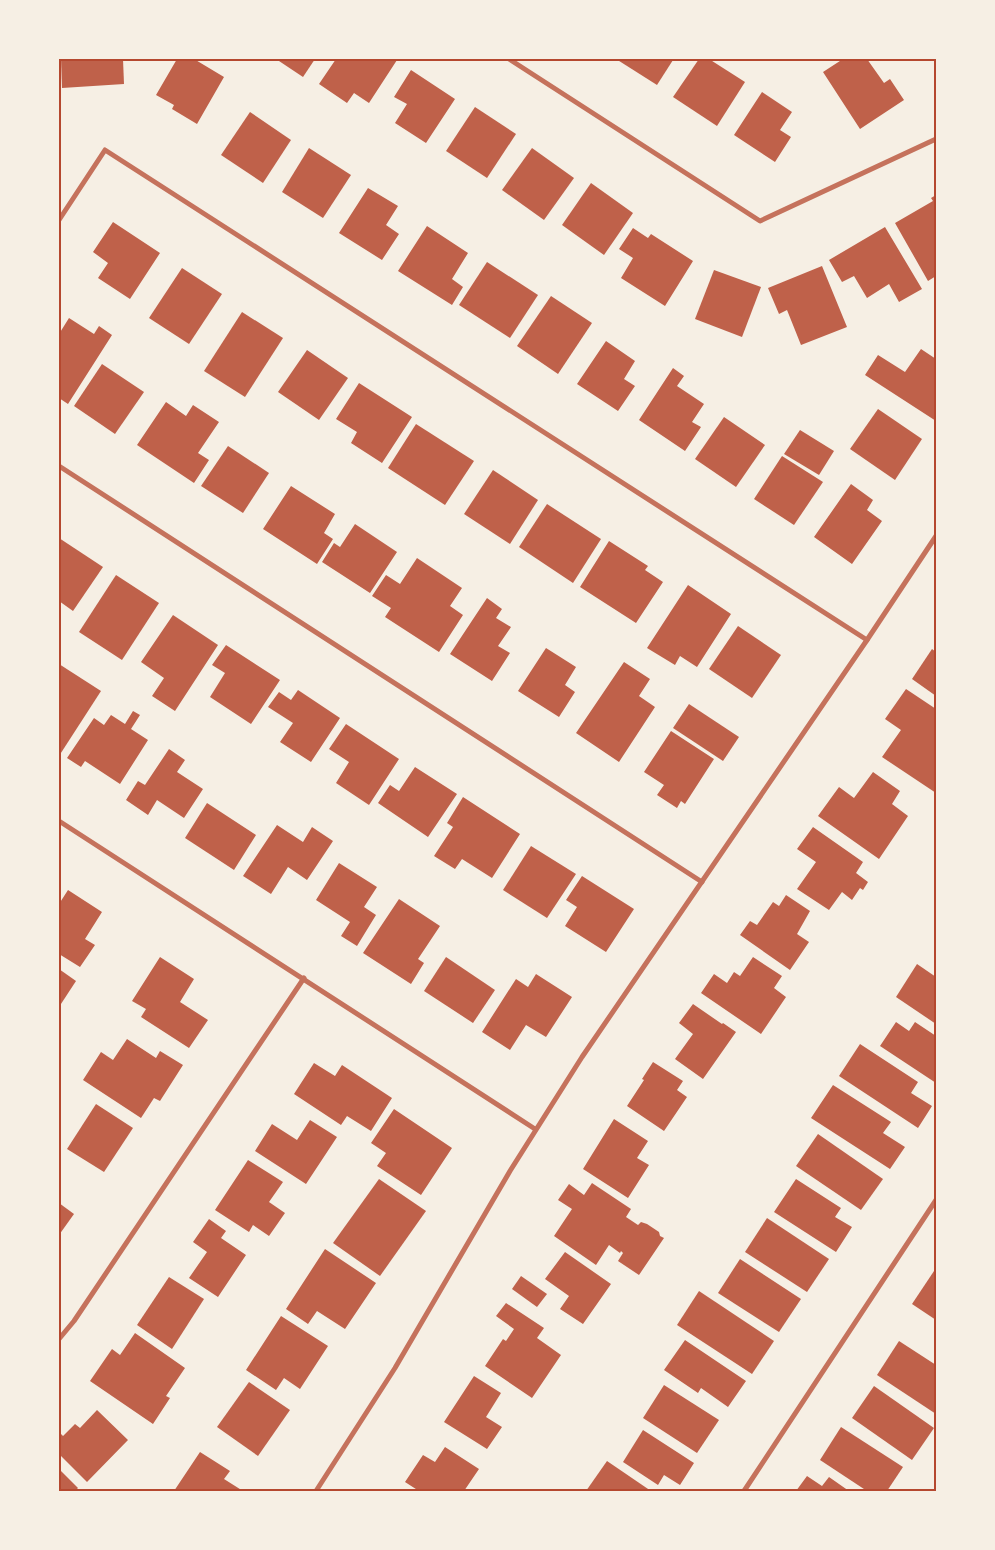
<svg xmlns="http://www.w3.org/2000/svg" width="995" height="1550" font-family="Montserrat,sans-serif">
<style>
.building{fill:#bf614a}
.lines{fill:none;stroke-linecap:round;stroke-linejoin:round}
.minor{stroke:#c5725c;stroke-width:5}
.neatline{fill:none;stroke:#b5482f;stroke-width:2}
</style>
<rect width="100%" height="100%" fill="#f6efe4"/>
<g class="building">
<path d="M61 59H123L124 84 62 88Z"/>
<path d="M177 59H194L224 77 197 124 172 109 174 105 156 95Z"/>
<path d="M276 59H315L303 77Z"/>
<path d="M336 59H395L397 60 369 103 354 93 347 103 319 84Z"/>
<path d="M616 59H672L673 60 657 85Z"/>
<path d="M699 59H709L745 82 717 126 673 97Z"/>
<path d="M843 59H867L884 83 890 79 904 100 860 129 823 72Z"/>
<path d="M411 70 455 99 426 143 395 123 407 104 394 97Z"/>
<path d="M762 92 792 112 780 130 791 137 775 162 734 135Z"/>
<path d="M475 107 516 134 487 178 446 151Z"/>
<path d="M250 112 291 140 263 183 221 155Z"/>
<path d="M309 148 351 175 323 218 282 192Z"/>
<path d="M532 148 574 178 544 220 502 190Z"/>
<path d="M591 183 633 213 604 255 562 225Z"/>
<path d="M368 188 398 206 386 225 399 234 382 260 339 233Z"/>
<path d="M936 195V276L928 281 895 223 933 201 931 198Z"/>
<path d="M113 222 160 253 130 299 98 278 108 263 93 252Z"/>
<path d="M427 226 468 253 452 279 463 287 452 305 398 271Z"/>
<path d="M885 227 922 289 899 302 889 284 867 298 854 276 842 282 829 260Z"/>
<path d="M633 228 648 238 651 234 693 261 665 306 621 278 633 258 619 249Z"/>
<path d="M487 262 538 295 510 338 459 305Z"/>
<path d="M822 266 847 327 801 345 787 310 779 314 768 288Z"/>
<path d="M182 268 222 294 189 344 149 318Z"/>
<path d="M714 270 761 287 742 337 695 319Z"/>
<path d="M551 296 592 323 558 374 517 346Z"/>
<path d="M242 312 283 338 245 397 204 371Z"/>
<path d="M69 318 94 334 99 326 112 335 68 404 59 398V334Z"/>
<path d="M606 341 635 361 624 379 635 386 618 411 577 384Z"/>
<path d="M921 349 936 359V421L865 375 878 355 905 372Z"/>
<path d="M307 350 348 378 319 420 278 392Z"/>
<path d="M102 364 144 392 115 434 74 406Z"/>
<path d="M673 368 684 376 677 386 704 404 692 422 701 427 685 451 639 420Z"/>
<path d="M359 383 412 417 382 463 351 443 357 432 336 419Z"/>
<path d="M166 402 186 416 193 405 219 422 198 453 209 460 194 483 137 445Z"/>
<path d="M878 409 922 439 895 480 850 449Z"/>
<path d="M724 417 765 445 736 487 695 459Z"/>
<path d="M416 424 474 461 445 505 388 468Z"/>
<path d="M800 430 834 451 819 475 784 454Z"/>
<path d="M228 446 269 473 243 513 201 486Z"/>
<path d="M782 456 823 482 794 525 754 499Z"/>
<path d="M493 470 538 500 510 544 464 514Z"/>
<path d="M851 484 873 500 867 510 882 521 852 564 814 537Z"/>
<path d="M291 486 335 514 324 533 333 539 317 564 263 529Z"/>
<path d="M547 504 601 539 573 583 519 547Z"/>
<path d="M355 524 397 552 370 593 322 562 334 543 340 547Z"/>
<path d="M59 538 103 567 73 611 59 601Z"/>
<path d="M609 541 648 566 645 570 663 582 636 623 580 587Z"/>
<path d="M417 558 462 588 450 606 463 615 439 652 385 617 391 608 372 596 386 575 400 584Z"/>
<path d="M116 575 159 603 122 660 79 632Z"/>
<path d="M688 585 731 614 697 667 680 656 675 665 647 648Z"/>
<path d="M487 598 502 609 496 618 511 627 498 646 510 653 492 681 450 654Z"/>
<path d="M173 615 218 645 175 711 152 696 164 678 141 662Z"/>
<path d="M738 626 781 655 752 698 709 669Z"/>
<path d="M226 645 280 680 251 724 210 697 225 673 212 665Z"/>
<path d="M546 648 576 667 565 685 575 692 559 717 518 691Z"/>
<path d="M932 649 936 652V696L912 679Z"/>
<path d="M624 662 650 679 639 696 655 707 619 762 576 733Z"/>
<path d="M59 664 101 691 59 756Z"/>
<path d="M906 689 936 709V793L882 757 901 730 885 719Z"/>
<path d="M298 690 340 718 311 762 280 742 293 723 268 707 279 692 291 700Z"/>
<path d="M689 704 739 737 723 761 673 728Z"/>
<path d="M133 711 140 715 131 729 148 740 120 784 85 761 81 767 67 758 94 718 104 725 111 715 125 724Z"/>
<path d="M346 724 399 759 369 805 336 783 349 762 329 749Z"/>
<path d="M671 731 714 759 685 804 681 801 677 808 657 795 664 785 644 772Z"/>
<path d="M169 749 185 760 177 772 203 789 184 818 157 800 148 815 126 800 138 781 145 785Z"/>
<path d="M415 767 457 794 428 837 378 803 390 785 399 791Z"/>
<path d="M873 772 900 791 892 804 908 816 879 859 818 816 839 787 854 798Z"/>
<path d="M463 797 520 834 492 878 462 859 455 869 434 856 453 827 447 823Z"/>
<path d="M207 803 256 835 234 870 185 838Z"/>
<path d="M277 825 303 842 312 827 333 841 307 880 288 867 271 894 243 876Z"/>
<path d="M813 827 863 862 856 873 868 882 863 890 860 888 852 900 842 892 829 910 797 889 816 862 797 849Z"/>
<path d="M531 846 576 874 547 918 503 890Z"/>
<path d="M339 863 377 887 364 907 376 915 357 946 341 936 350 922 316 900Z"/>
<path d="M582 876 634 909 606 952 565 926 577 907 566 900Z"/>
<path d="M68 890 102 912 85 939 95 945 80 967 59 954V904Z"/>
<path d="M786 895 810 911 797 934 809 942 790 970 740 935 750 921 757 925 773 902 779 906Z"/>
<path d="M399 899 440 926 418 959 424 963 411 984 363 953Z"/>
<path d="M160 957 194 979 180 1002 208 1020 189 1048 141 1017 146 1009 132 1001Z"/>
<path d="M446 957 495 990 473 1023 424 991Z"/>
<path d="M753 957 782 976 774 988 786 997 761 1034 701 993 714 974 727 983 734 972 740 976Z"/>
<path d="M917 964 936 977V1024L896 997Z"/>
<path d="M59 969 76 981 59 1007Z"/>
<path d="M536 974 572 997 546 1037 526 1025 510 1050 482 1032 516 979 528 987Z"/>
<path d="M693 1004 722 1024 723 1023 736 1032 703 1079 675 1059 693 1034 679 1023Z"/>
<path d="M896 1022 909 1031 915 1022 936 1036V1083L880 1046Z"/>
<path d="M127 1039 156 1058 160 1051 183 1065 160 1101 154 1098 141 1118 83 1080 101 1052 113 1060Z"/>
<path d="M860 1044 918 1082 911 1093 932 1106 918 1128 839 1076Z"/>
<path d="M653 1062 683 1081 677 1090 687 1097 664 1131 627 1106 644 1080 642 1079Z"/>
<path d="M314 1063 335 1076 342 1065 392 1098 371 1131 347 1116 341 1125 294 1094Z"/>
<path d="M833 1085 891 1122 883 1133 905 1147 890 1169 811 1118Z"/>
<path d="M96 1104 133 1128 104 1172 67 1149Z"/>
<path d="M394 1109 452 1148 421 1195 377 1166 386 1153 371 1143Z"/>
<path d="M614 1119 648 1141 637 1158 649 1165 628 1198 583 1169Z"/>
<path d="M310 1120 337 1137 306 1184 255 1151 272 1124 297 1140Z"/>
<path d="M818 1134 883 1179 861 1210 796 1166Z"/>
<path d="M248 1160 283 1182 269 1202 285 1213 269 1236 253 1225 249 1232 215 1210Z"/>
<path d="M379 1179 426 1211 380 1276 333 1243Z"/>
<path d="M796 1179 841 1208 835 1217 852 1227 836 1252 774 1212Z"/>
<path d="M592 1183 631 1209 626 1217 638 1225 641 1222 647 1224 659 1232 660 1236 664 1238 639 1275 618 1261 623 1253 621 1251 620 1253 609 1245 596 1265 554 1236 572 1209 558 1200 569 1184 584 1195Z"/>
<path d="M59 1203 74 1214 59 1235Z"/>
<path d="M767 1218 829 1259 807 1292 745 1252Z"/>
<path d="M209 1219 226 1231 221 1238 246 1255 218 1297 189 1278 207 1252 193 1242Z"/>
<path d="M325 1249 376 1283 345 1329 317 1311 308 1324 286 1309Z"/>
<path d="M565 1252 611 1284 583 1324 560 1309 569 1296 545 1279Z"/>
<path d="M740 1259 801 1299 779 1332 718 1293Z"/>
<path d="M936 1268V1320L912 1304Z"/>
<path d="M521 1276 547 1294 537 1307 512 1289Z"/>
<path d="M169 1277 204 1299 172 1349 137 1325Z"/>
<path d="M699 1291 774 1341 752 1374 677 1325Z"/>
<path d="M506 1303 544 1328 537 1338 561 1355 532 1398 485 1366 503 1339 506 1341 514 1329 496 1316Z"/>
<path d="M281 1316 328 1346 300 1389 284 1378 276 1390 246 1370Z"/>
<path d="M135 1333 185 1368 166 1396 170 1398 153 1424 90 1381 112 1349 120 1355Z"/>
<path d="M685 1340 746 1381 728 1407 701 1388 698 1393 664 1370Z"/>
<path d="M899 1341 936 1365V1414L877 1375Z"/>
<path d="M474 1376 501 1393 486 1417 502 1427 487 1449 444 1422Z"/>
<path d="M249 1382 290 1410 258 1456 217 1427Z"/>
<path d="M664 1385 719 1420 697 1453 643 1418Z"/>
<path d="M874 1386 934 1428 912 1460 852 1418Z"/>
<path d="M97 1410 128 1440 87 1482 59 1454V1432L63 1436 75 1424 80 1428Z"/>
<path d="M841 1427 903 1467 887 1491H867L820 1460Z"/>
<path d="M643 1430 694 1463 680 1485 664 1475 658 1485 623 1462Z"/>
<path d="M445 1447 479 1469 464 1491H419L405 1482 423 1455 435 1462Z"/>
<path d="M200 1452 230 1471 224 1479 243 1491H174Z"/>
<path d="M607 1461 651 1491H586Z"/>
<path d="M59 1469 78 1488 75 1491H59Z"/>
<path d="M807 1476 822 1486 829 1477 849 1491H796Z"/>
</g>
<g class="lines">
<g class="minor">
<path d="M509 59 760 221 936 139"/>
<path d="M59 220 105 150 867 640"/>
<path d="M59 466 702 882"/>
<path d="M59 821 535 1129"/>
<path d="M59 1339 74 1321 304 978"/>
<path d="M316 1491 395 1368 510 1171 582 1057 867 640 936 536"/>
<path d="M744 1491 936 1200"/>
</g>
</g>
<rect width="995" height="1550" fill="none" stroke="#f6efe4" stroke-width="120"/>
<rect x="60" y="60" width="875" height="1430" class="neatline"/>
</svg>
